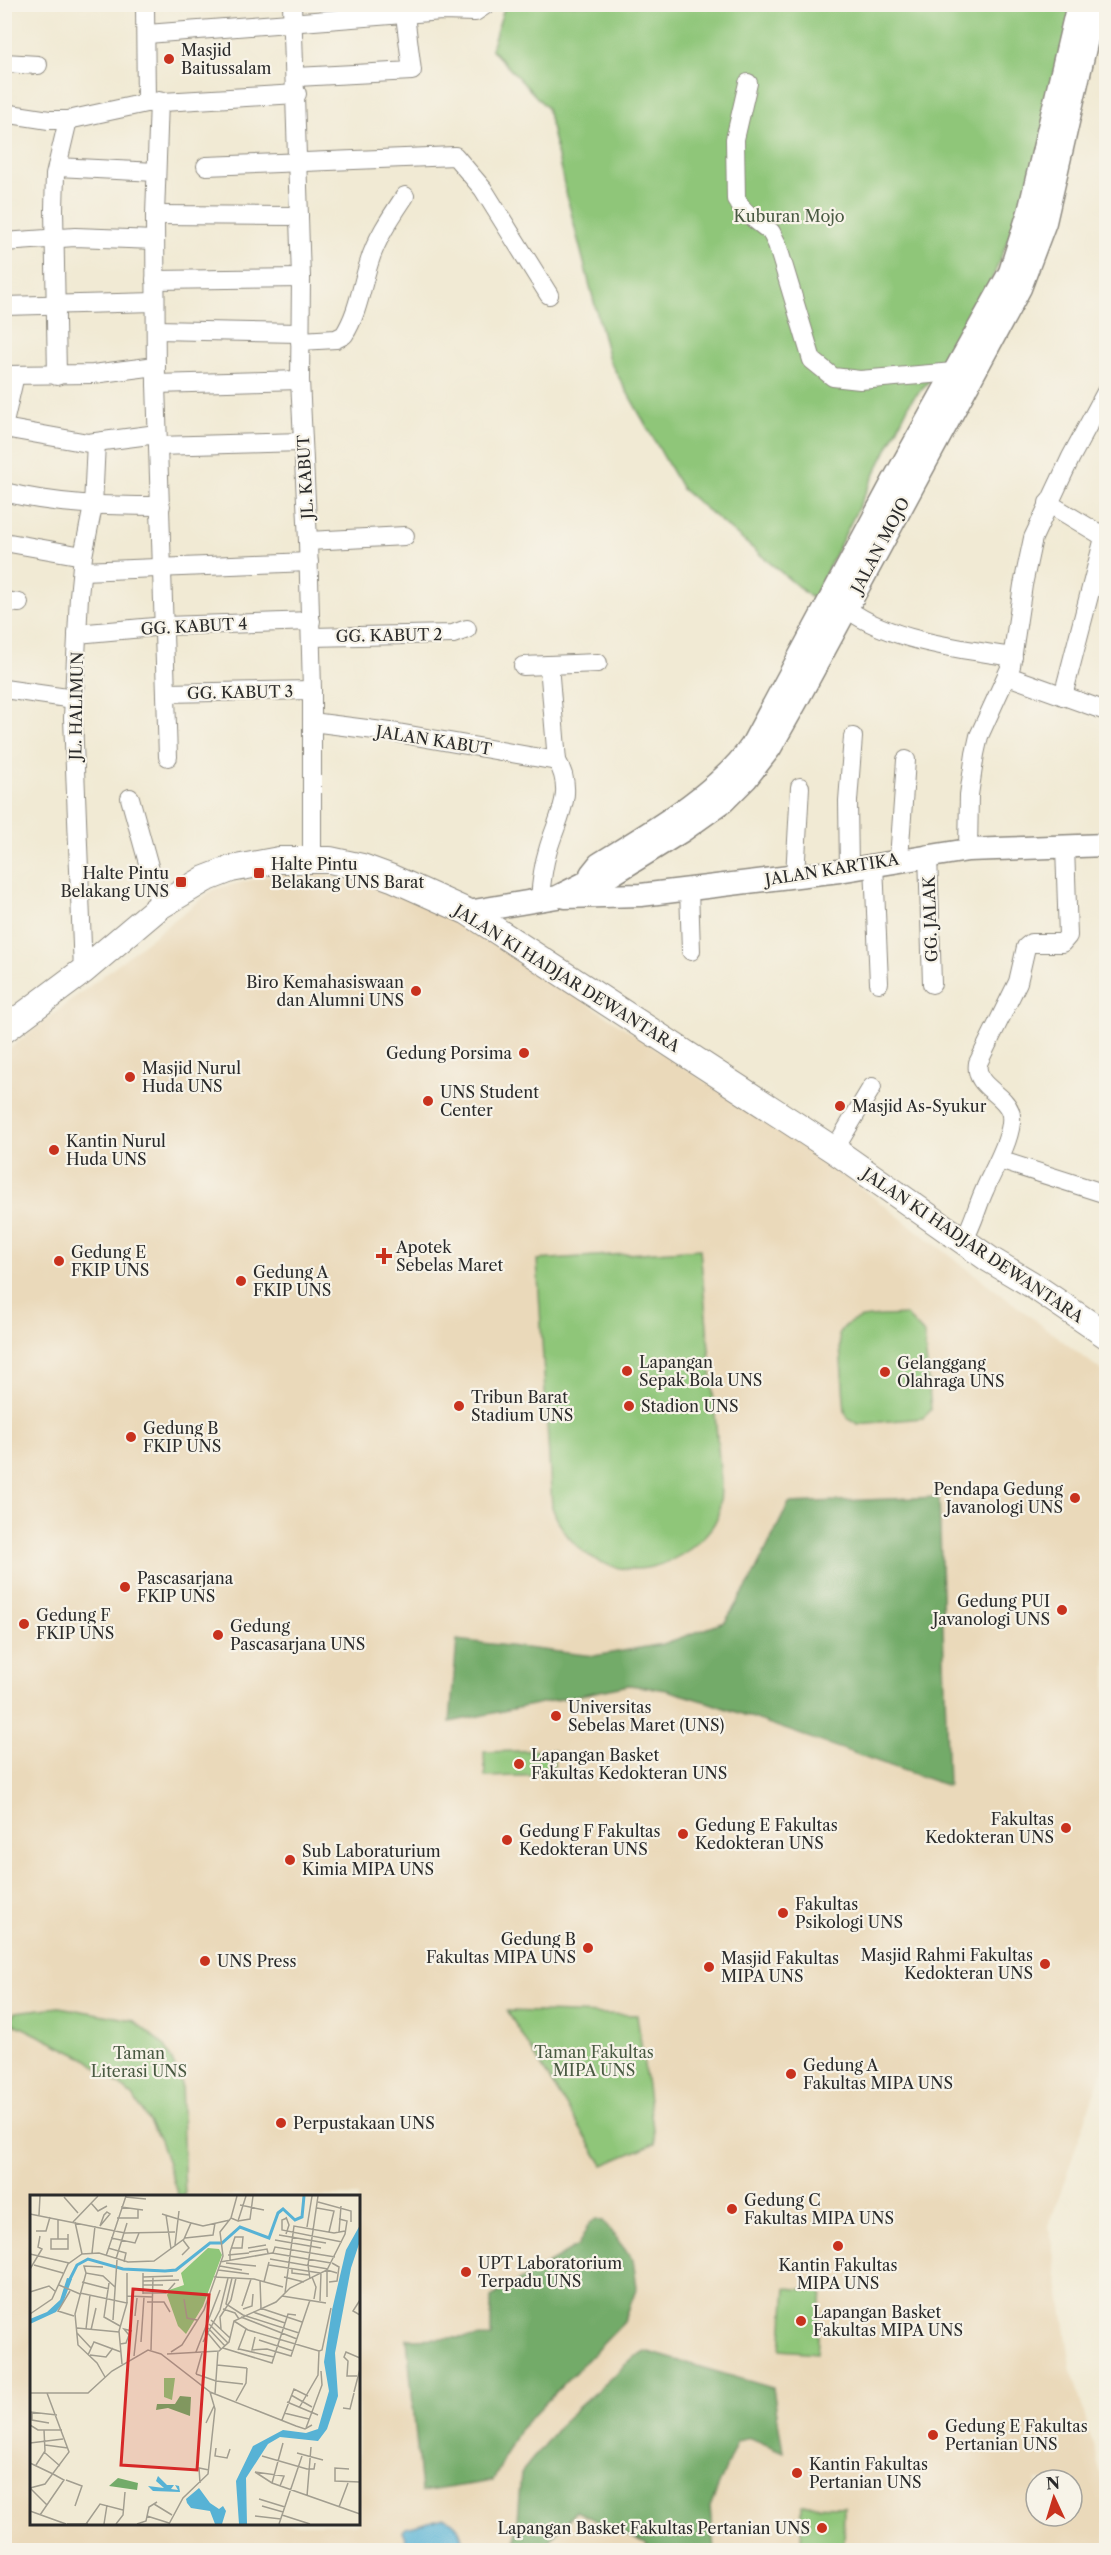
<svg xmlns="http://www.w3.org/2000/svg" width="1111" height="2555" font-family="'Libre Caslon Text',serif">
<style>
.built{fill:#ead9ba;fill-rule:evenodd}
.green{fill:#8fc679;stroke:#5d7852;stroke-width:1.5}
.forest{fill:#73ab69;stroke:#4f6b4a;stroke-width:1.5}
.water{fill:#57b2d5;stroke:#416e80;stroke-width:1.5}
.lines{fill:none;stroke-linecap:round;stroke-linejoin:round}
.minor-casing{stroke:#8e8a80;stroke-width:20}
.tertiary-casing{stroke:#8e8a80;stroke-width:25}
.secondary-casing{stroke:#8e8a80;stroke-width:28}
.minor{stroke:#fff;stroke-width:18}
.tertiary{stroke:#fff;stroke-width:22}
.secondary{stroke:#fff;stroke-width:26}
.poi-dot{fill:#c8321e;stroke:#f7f3e8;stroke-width:2}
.labels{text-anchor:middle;stroke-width:4.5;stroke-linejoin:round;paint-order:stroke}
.poi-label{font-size:16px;fill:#2b2b2b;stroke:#f7f3e8;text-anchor:start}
.park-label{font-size:16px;fill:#495a42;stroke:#f7f3e8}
.street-label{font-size:16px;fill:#2b2b2b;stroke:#f7f3e8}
.inset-river{fill:none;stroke:#57b2d5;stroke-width:3}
.inset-road{fill:none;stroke:#a29e90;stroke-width:1.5}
.view{fill:#d62828;fill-opacity:0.15;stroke:#d62828;stroke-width:3}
.inset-edge{fill:none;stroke:#2b2b2b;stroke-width:3}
</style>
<rect width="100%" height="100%" fill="#f7f3e8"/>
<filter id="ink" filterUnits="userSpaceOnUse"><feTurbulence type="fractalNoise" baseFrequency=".0167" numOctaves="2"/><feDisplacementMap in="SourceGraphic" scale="12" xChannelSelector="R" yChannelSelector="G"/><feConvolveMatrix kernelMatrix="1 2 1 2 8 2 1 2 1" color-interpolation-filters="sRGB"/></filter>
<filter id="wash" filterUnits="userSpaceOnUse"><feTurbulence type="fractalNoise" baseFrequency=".008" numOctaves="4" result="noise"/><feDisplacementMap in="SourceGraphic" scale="24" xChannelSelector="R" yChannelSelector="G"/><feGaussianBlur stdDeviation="1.35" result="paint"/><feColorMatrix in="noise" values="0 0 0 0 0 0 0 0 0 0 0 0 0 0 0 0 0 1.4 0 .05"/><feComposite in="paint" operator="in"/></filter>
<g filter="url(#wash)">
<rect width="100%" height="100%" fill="#f1ead4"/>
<path class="built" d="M305 867 447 910 832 1166 1106 1374V2059L1049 2226 1072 2371 1106 2491V2550H5V1052L214 889ZM32 2196H358V2524H32ZM1036 2480H1072V2516H1036Z"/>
<g class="green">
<path d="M505 5H1077L1034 175 987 292 958 349 911 401 813 599 682 489 609 360 567 197 547 108 491 49Z"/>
<path d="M700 1249 721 1481C721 1492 721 1506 717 1518 712 1530 700 1541 690 1549 637 1588 574 1568 552 1507L537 1260Z"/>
<path d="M906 1315 924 1334 931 1410 923 1418 858 1424 848 1418 845 1412 839 1334C850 1312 884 1317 906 1315Z"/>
<path d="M554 1750V1775L485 1777 484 1752Z"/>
<path d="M59 2007 133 2020 166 2047 181 2082 185 2196H178L160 2140 133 2096 88 2060 13 2023 12 2017 15 2012Z"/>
<path d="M507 2011 637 2015 655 2143 603 2165Z"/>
<path d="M786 2288 822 2291 817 2353 781 2350Z"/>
<path d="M802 2505 844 2506 843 2550H801Z"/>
</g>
<g class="forest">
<path d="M939 1497 948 1786 707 1702 667 1690 629 1685 450 1722 457 1640 594 1656 663 1644 725 1622 750 1582 789 1503Z"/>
<path d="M596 2219 603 2221 633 2260 637 2287 624 2322 518 2431 493 2481 421 2492 407 2339 491 2337V2297L578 2246 589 2224Z"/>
<path d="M645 2351 773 2388 783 2452 751 2438 737 2441 710 2507 714 2550H648L646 2544 576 2511 544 2546 517 2547 515 2544 521 2473 565 2419 634 2357Z"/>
</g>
<path class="water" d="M444 2518C459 2521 461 2537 466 2550H408L403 2531 406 2528Z"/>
</g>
<g filter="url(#ink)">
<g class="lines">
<defs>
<g id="minor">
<path d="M145 4 146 103"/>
<path d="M292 4 301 278 300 380 308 541 312 690V859"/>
<path d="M147 34 442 11 475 12 487 4"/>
<path d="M4 63 38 65"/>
<path d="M296 77 412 71 405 15"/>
<path d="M748 83 735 139 736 199 744 211 771 232 777 244 812 360 833 377 860 380 954 372"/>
<path d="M159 101 155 215 156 384 168 757"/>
<path d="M4 113 49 120H68L146 103 297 94"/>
<path d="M206 166 455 156 483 189 549 295"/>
<path d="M57 167 156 172"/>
<path d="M155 215 299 216"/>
<path d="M4 242 75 237 155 240"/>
<path d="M155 280 301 278"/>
<path d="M4 306 155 302"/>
<path d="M156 330 300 333"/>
<path d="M300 341 336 339 344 335C358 313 361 288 369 263 376 239 391 217 405 196"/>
<path d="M4 375 93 374 156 366"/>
<path d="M57 376 54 209 55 175 68 120"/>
<path d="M156 384 300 380"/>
<path d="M4 423 15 375"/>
<path d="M4 428 88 443 157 434"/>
<path d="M158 446 303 442"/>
<path d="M4 492C56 505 108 506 161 506"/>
<path d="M1048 503 1106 538"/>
<path d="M308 541 405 536"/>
<path d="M4 542 83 556"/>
<path d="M82 571 309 562"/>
<path d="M4 601 19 603"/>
<path d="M847 609C891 641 960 649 1013 657"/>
<path d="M77 634 165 626 311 621"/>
<path d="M311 637 453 634 467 629"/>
<path d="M523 666 598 663"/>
<path d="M1008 676 1106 711"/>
<path d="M4 689 74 699"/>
<path d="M167 693 312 690"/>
<path d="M1063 696 1106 530"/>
<path d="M312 722 398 733 557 761"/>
<path d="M130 798 160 906"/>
<path d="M968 850 969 795 975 754 979 736 1011 666 1023 585 1033 538 1071 457 1106 392"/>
<path d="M928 854 932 984"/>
<path d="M899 859 906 760"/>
<path d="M874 864 879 983"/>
<path d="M849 869 848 801 853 737"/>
<path d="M795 876 800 787"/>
<path d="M689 889 691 951"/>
<path d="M540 901C541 884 543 866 548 850 557 818 576 793 557 761L549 665"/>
<path d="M83 971 73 718 79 596 83 556 93 506 96 442"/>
<path d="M834 1150 872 1087"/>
<path d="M999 1160 1106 1194"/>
<path d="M963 1241C973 1225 977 1206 985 1189 992 1172 1017 1130 1010 1111 1003 1092 974 1087 978 1063L1018 982 1026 947 1031 943H1062L1068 936 1065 846"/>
</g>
<g id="tertiary">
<path d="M591 874 599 864C649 833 719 793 752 745L895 478 1010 272 1029 212 1078 4"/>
<path d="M565 897 641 895 839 871 968 850 1106 845"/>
<path d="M468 912 557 897 583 884 611 875 682 831 724 801 746 779 770 748 796 702 1020 288 1045 222 1095 4"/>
</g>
<path id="secondary" d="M4 1030 83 971 160 906 205 879 231 869 279 860H330L362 867 392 878 468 912 834 1150 989 1259 1031 1284 1106 1335"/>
</defs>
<use href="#minor" class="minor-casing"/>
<use href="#tertiary" class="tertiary-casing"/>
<use href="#secondary" class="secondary-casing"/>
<use href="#minor" class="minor"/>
<use href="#tertiary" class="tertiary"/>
<use href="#secondary" class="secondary"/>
</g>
</g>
<g class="poi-dot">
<circle cx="169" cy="59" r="6"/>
<rect x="253" y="867" width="12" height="12" rx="3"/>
<rect x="175" y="876" width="12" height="12" rx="3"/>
<circle cx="416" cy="991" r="6"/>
<circle cx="524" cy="1053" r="6"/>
<circle cx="130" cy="1077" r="6"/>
<circle cx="428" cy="1101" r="6"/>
<circle cx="840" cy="1106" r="6"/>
<circle cx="54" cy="1150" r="6"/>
<path d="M381 1247h6v6h6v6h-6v6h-6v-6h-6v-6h6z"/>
<circle cx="59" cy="1261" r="6"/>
<circle cx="241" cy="1281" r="6"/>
<circle cx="627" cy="1371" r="6"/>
<circle cx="885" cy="1372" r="6"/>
<circle cx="459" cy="1406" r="6"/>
<circle cx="629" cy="1406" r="6"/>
<circle cx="131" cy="1437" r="6"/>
<circle cx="1075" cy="1498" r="6"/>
<circle cx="125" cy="1587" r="6"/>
<circle cx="1062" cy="1610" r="6"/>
<circle cx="24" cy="1624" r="6"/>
<circle cx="218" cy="1635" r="6"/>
<circle cx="556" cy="1716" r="6"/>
<circle cx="519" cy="1764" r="6"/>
<circle cx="1066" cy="1828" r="6"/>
<circle cx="683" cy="1834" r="6"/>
<circle cx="507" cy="1840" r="6"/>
<circle cx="290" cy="1860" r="6"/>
<circle cx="783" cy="1913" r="6"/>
<circle cx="588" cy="1948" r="6"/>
<circle cx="205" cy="1961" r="6"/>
<circle cx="1045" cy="1964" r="6"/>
<circle cx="709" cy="1967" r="6"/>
<circle cx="791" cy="2074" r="6"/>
<circle cx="281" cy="2123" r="6"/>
<circle cx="732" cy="2209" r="6"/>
<circle cx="838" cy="2246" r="6"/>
<circle cx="466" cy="2272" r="6"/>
<circle cx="801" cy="2321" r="6"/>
<circle cx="933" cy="2435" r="6"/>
<circle cx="797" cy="2473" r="6"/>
<circle cx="822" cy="2528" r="6"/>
</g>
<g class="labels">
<g class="poi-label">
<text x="181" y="56">Masjid<tspan x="181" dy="18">Baitussalam</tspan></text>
<text x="271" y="870">Halte Pintu<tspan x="271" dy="18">Belakang UNS Barat</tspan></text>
<text x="169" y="879" text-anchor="end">Halte Pintu<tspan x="169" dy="18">Belakang UNS</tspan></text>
<text x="404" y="988" text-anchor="end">Biro Kemahasiswaan<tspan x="404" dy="18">dan Alumni UNS</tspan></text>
<text x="512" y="1059" text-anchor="end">Gedung Porsima</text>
<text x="142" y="1074">Masjid Nurul<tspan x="142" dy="18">Huda UNS</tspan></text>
<text x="440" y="1098">UNS Student<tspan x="440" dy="18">Center</tspan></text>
<text x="852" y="1112">Masjid As-Syukur</text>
<text x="66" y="1147">Kantin Nurul<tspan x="66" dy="18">Huda UNS</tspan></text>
<text x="396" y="1253">Apotek<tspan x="396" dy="18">Sebelas Maret</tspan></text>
<text x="71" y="1258">Gedung E<tspan x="71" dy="18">FKIP UNS</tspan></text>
<text x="253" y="1278">Gedung A<tspan x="253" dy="18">FKIP UNS</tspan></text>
<text x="639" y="1368">Lapangan<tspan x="639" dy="18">Sepak Bola UNS</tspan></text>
<text x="897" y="1369">Gelanggang<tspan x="897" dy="18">Olahraga UNS</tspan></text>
<text x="471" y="1403">Tribun Barat<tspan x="471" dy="18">Stadium UNS</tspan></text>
<text x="641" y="1412">Stadion UNS</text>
<text x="143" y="1434">Gedung B<tspan x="143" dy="18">FKIP UNS</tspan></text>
<text x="1063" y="1495" text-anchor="end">Pendapa Gedung<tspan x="1063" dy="18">Javanologi UNS</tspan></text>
<text x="137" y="1584">Pascasarjana<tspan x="137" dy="18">FKIP UNS</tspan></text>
<text x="1050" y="1607" text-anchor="end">Gedung PUI<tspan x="1050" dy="18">Javanologi UNS</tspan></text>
<text x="36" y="1621">Gedung F<tspan x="36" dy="18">FKIP UNS</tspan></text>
<text x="230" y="1632">Gedung<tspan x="230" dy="18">Pascasarjana UNS</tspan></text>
<text x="568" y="1713">Universitas<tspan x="568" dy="18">Sebelas Maret (UNS)</tspan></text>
<text x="531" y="1761">Lapangan Basket<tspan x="531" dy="18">Fakultas Kedokteran UNS</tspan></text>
<text x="1054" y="1825" text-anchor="end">Fakultas<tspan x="1054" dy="18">Kedokteran UNS</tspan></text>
<text x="695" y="1831">Gedung E Fakultas<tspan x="695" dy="18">Kedokteran UNS</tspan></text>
<text x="519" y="1837">Gedung F Fakultas<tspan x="519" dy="18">Kedokteran UNS</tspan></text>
<text x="302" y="1857">Sub Laboraturium<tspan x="302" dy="18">Kimia MIPA UNS</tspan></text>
<text x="795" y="1910">Fakultas<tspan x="795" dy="18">Psikologi UNS</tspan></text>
<text x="576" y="1945" text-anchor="end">Gedung B<tspan x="576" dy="18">Fakultas MIPA UNS</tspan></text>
<text x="1033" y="1961" text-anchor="end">Masjid Rahmi Fakultas<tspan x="1033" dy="18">Kedokteran UNS</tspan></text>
<text x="721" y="1964">Masjid Fakultas<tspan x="721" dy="18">MIPA UNS</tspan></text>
<text x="217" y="1967">UNS Press</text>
<text x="803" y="2071">Gedung A<tspan x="803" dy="18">Fakultas MIPA UNS</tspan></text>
<text x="293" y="2129">Perpustakaan UNS</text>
<text x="744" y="2206">Gedung C<tspan x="744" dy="18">Fakultas MIPA UNS</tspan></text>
<text x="478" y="2269">UPT Laboratorium<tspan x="478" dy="18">Terpadu UNS</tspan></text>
<text x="838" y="2271" text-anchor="middle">Kantin Fakultas<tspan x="838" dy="18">MIPA UNS</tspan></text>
<text x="813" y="2318">Lapangan Basket<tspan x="813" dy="18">Fakultas MIPA UNS</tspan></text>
<text x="945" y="2432">Gedung E Fakultas<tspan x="945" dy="18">Pertanian UNS</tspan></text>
<text x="809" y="2470">Kantin Fakultas<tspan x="809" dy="18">Pertanian UNS</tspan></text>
<text x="810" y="2534" text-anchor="end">Lapangan Basket Fakultas Pertanian UNS</text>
</g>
<g class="park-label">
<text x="789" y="222">Kuburan Mojo</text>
<text x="594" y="2058">Taman Fakultas<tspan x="594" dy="18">MIPA UNS</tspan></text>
<text x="139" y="2059">Taman<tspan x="139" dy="18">Literasi UNS</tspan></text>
</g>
<g class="street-label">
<text transform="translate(305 477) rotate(-93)" y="6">JL. KABUT</text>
<text transform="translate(880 545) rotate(-62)" y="6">JALAN MOJO</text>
<text transform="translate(194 626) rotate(-3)" y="6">GG. KABUT 4</text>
<text transform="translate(389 635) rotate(-1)" y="6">GG. KABUT 2</text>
<text transform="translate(240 692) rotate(-1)" y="6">GG. KABUT 3</text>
<text transform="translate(76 706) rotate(-89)" y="6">JL. HALIMUN</text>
<text transform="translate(434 740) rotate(9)" y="6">JALAN KABUT</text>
<text transform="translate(832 869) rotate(-9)" y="6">JALAN KARTIKA</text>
<text transform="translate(930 919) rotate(-92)" y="6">GG. JALAK</text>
<text transform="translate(567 978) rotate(32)" y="6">JALAN KI HADJAR DEWANTARA</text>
<text transform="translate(973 1245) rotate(34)" y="6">JALAN KI HADJAR DEWANTARA</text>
</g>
</g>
<g transform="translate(30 2195)">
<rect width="330" height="330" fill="#f1ead4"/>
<path d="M178 53 189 54 192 60 173 111 156 139 148 131 137 100 139 95 154 90 151 78ZM134 183H145L142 205 134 202Z" fill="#8fc679"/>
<path d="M150 201 161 202 160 221 138 213 126 215 127 209H145ZM88 283 108 288 107 295 79 291Z" fill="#73ab69"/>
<path d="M330 30V46L321 73 305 158 308 201 297 234 288 246 250 242 238 249 216 283 217 329H209L206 286 223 251 253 235 276 238 288 234 299 196 294 167 302 115 316 55ZM37 83 42 84 33 108 26 117 0 129V124L17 117 30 105ZM128 281 137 290H144L141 294 148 295 145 290 149 291 150 297 123 296 118 291 134 293 126 286ZM169 293 180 308 189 314 193 311 196 316 192 329H185L180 316 161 313 157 308 156 304Z" fill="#57b2d5"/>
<path class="inset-river" d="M38 88 47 70 58 64 93 74 135 76 146 75 180 48H192L210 32 239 43 248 18 253 14 265 25 272 22 274 1"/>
<path class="inset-road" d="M34 2 48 18M95 2 116 4M288 7 321 16V27M61 8 68 16 77 11M210 10 234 15M91 12 113 15M287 13 304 16 299 37M77 17 80 19 70 31 74 20ZM0 19 95 38 145 37M132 19 161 28M9 20 10 1M136 20 141 54M87 23H108V14M201 23 208 26 216 1M257 23 252 25V35L312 47M208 26 220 24 223 1M43 27 68 1M45 27 52 59M277 32 282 1M6 36H16L20 22M309 37 311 11M256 39 259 30 256 22M249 40 296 48M81 43 105 48 109 38M155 43 183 40 185 28M28 44V24M245 45 291 53M145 50 149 16M78 53 96 58 94 67M218 53 236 50M34 54H21V44H38M34 54H38V39M219 57 237 54 238 58M62 58 65 31M243 58 245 52 305 62M0 59 39 68M152 60 159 53 153 45M198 60 219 58M76 61 96 1M86 64 97 28M240 64 298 74M200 66V57L205 42H213L212 53H201M190 67 242 58 301 68M196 68 226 71M4 70 33 78M239 70 290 78M190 71 212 75M262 73V78L279 80M0 74 12 54 8 52 10 41M188 75 219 79M56 78 54 71 73 72M97 78V108M113 82 143 81M184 82 224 84 253 92M254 82 274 87M282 82 286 92 284 104M202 83 196 109 213 120M280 84 278 70 288 1M230 85 231 113M113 86 149 85M52 87 79 94M234 87 239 67M299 87 307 86 309 72 302 68M79 88 74 122 90 131M29 90 50 99M113 90H133M40 96 28 116 44 121M0 97 19 91 26 97M50 98 97 108 89 136 92 169M113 98H136L145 88M255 98 264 31 304 38 315 36M113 99V78M97 101 123 102M252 101 296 108M297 102V75L307 78M154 104 157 123 167 125M330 105 323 116 330 120M290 106 291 78M117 107H134L140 117M212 111 221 84M230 113 272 127M193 114 205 118 209 124M213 114 222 111 223 99M223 117 255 128M0 119 22 104 38 69 52 59 69 58 98 67 124 66 154 44 161 28 173 31 200 25M213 120 269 138M105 121 107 103M211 122 267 144M83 125 87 65M181 125 200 143M204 126 218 135 289 156M179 129 198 148M47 133 89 137M178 133 195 151M56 134 60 100M191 134 190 122 201 105 206 83M61 135 66 113M176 136 191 154M47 138 61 153M225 142 222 155 237 154 261 161 280 105M229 145 263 156M111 147 114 102M173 147 190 115 198 83M90 149 96 148 99 140 94 134 102 136M193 153 242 168 258 119 266 120M209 154 244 162M121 155 123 82M208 155 216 134M141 157 152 150 174 115 193 61 190 37 201 23 207 1M166 157 190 95M137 159 189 156 199 147 204 126 246 107 260 93 297 75 315 39 317 26 309 24M58 160 64 147 91 157M60 160 76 162 83 153M104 161 108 125M187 170 217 173M166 179 186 186 213 189M166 179 172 158M327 181H317L318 166 314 162 316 157 330 163M75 182 67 168 48 150 45 119 56 78 73 81 85 92M180 197 266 231 275 234 282 230M324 197 330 174M0 198H58L82 176 118 155 131 159 180 197 185 214 178 279 153 303 139 329M185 199 188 156M261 200 282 212M206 206 216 188 217 173M257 207 288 220M269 213 288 180 289 156 292 155 301 113M313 213 320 214 324 198M0 217 27 220M2 217V225L19 228M254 218 279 224M252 225 264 194 278 201M176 228 184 211M0 230 8 235H32M276 233 292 190 291 176M0 248 33 244M15 250 38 253M186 253 185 261 197 263 200 254M14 257 30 271M267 258 293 265M232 261 277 274H284L285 268M0 268 23 279M6 270 15 256 14 235M319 274 305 273V286L330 287M225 277 242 288 330 319M225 277 254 281 250 291M36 285 52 291 45 311M170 288 169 273 179 275M242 288 253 248M0 293 17 310M0 293 15 289 39 257 17 198M277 301 281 252M229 304 255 312M124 309 142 320M232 311 253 317M309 312 318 288M0 316 36 329M10 320 34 285 23 279M252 320 280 329M117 321 139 328M225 321 251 324M37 329H58M56 329 70 309 93 315M74 329 77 310M86 329 93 320 95 297M107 329 116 326 119 312 127 307M249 329 272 261"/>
<path class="view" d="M103 94 179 100 167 275 91 270Z"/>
<rect width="330" height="330" class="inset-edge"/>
</g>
<rect width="1111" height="2555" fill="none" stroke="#f7f3e8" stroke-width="24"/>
<g transform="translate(1054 2498) rotate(356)"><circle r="28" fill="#f7f3e8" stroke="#a5a39c" stroke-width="1.5"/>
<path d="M0-4.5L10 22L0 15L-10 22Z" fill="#c8321e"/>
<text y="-9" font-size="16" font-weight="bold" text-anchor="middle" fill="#2b2b2b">N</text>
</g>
</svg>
